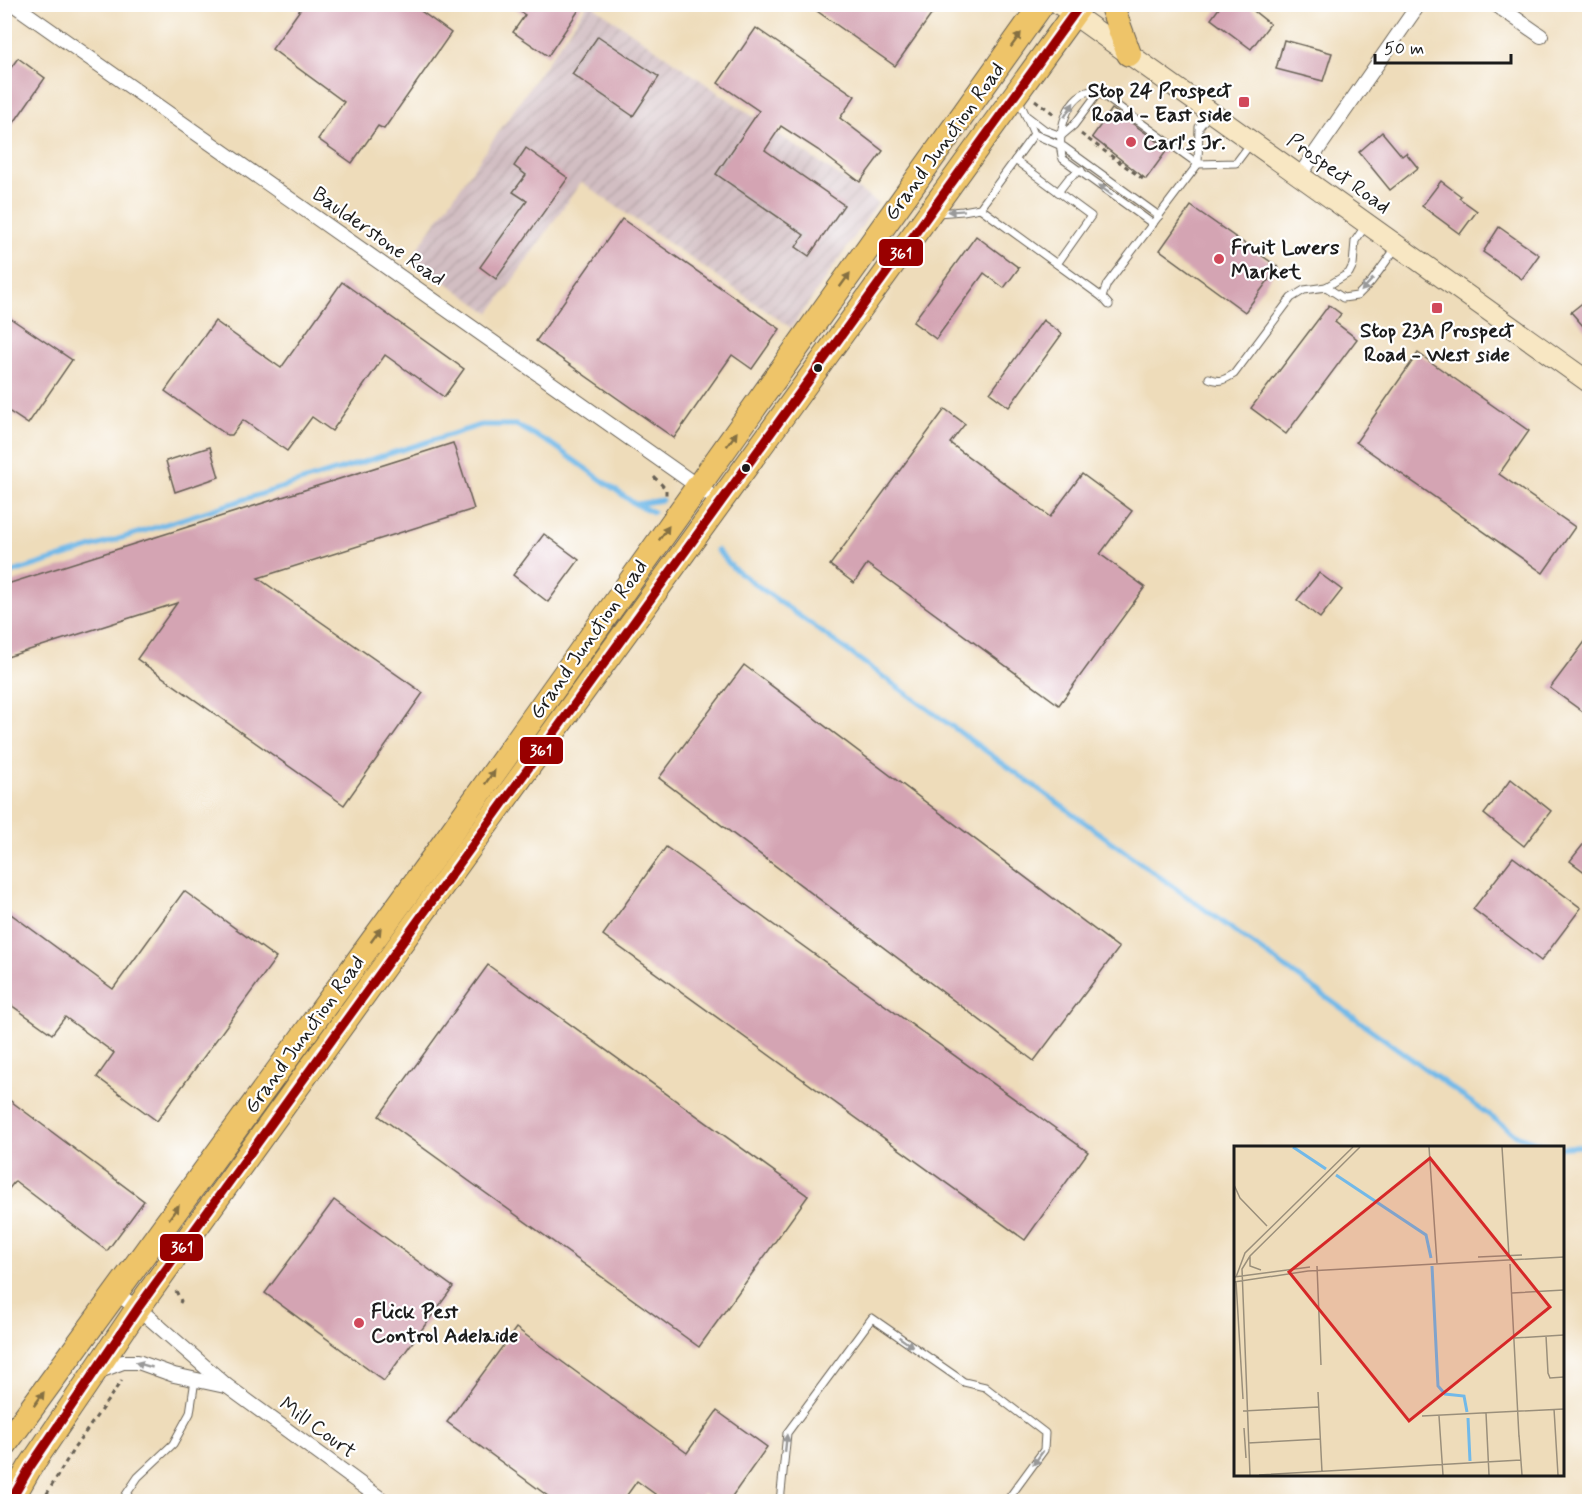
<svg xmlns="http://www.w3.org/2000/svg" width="1594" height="1506" font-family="Mynerve,sans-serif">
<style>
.industrial{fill:url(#industrial-furrows)}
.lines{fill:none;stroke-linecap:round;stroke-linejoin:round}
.stream{stroke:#71b9e9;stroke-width:5}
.building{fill:#d4a4b3}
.service-casing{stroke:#665f53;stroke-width:9}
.minor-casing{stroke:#665f53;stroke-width:16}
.secondary-casing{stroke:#665f53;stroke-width:22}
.trunk-casing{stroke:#665f53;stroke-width:26}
.path{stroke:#665f53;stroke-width:3;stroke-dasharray:4.5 4.5;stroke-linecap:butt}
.service{stroke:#fff;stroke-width:7}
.minor{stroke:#fff;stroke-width:14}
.secondary{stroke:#f8e7c3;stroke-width:20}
.trunk{stroke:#eec469;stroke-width:24}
.bus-1-casing{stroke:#fff;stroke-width:14}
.bus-1{stroke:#900;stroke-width:9}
.oneway{fill:#857042}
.oneway2{fill:#999}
.poi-dot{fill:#d1495b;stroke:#fff;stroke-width:2}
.bus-dot{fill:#1c1c1c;stroke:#fff;stroke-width:2}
.labels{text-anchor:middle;stroke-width:4.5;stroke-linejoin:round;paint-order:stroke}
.poi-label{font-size:21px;font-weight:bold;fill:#1c1c1c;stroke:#fff;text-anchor:start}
.street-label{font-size:21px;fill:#1c1c1c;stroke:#fff}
.inset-river{fill:none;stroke:#71b9e9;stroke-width:3}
.inset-road{fill:none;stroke:#9a8f7b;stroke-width:1.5}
.view{fill:#d62828;fill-opacity:0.15;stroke:#d62828;stroke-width:3}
.inset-edge{fill:none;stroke:#1c1c1c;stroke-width:3}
.line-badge{stroke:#fff;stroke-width:2}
.badge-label{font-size:16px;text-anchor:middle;font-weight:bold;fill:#fff}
</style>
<defs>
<pattern id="industrial-furrows" width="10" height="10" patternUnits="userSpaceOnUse" patternTransform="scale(1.5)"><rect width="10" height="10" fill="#d2bec2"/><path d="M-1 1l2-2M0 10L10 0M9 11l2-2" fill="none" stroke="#b4a3a6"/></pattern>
</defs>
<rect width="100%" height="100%" fill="#fff"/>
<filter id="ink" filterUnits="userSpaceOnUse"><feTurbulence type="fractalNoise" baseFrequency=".0167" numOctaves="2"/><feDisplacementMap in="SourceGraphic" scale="12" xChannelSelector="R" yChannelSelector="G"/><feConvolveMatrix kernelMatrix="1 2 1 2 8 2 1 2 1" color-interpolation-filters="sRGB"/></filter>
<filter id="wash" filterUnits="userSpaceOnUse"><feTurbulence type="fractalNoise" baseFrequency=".008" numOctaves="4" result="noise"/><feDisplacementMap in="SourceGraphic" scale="24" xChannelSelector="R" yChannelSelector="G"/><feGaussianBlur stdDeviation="1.35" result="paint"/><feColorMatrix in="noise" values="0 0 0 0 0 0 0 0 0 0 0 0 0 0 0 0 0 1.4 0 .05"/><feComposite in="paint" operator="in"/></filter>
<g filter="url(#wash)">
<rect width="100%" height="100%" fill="#eedcba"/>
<path class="industrial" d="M587 5H592L878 203 791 328 581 182 490 313 411 258Z"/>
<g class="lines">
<g class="stream">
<path d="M637 504 662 500"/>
<path d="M717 550 733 568 1518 1136 1554 1148"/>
<path d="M4 575 481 425H516L553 445 635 504 653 512"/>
<path d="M1557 1148 1590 1145"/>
</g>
</g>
<g id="blocks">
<g class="building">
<path d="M304 4H411L451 33 384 129 378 126 352 163 318 139 344 102 272 49Z"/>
<path d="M509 4H583L548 56 513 32 525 15Z"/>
<path d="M807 4H939L895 66Z"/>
<path d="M1222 4H1245L1270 24 1251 49 1211 19Z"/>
<path d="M756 28 855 96 840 118 883 151 860 182 818 150 781 126 765 150 844 205 809 256 796 247 804 235 716 174 759 111 718 83Z"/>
<path d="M598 36 659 77 633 116 572 74Z"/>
<path d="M1284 40 1332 53 1323 81 1276 69Z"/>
<path d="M18 58 45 78 4 137V77Z"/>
<path d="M1112 109 1168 149 1146 179 1092 137Z"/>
<path d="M1382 132 1402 156 1406 153 1418 168 1390 190 1359 152Z"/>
<path d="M526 148 568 178 496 279 480 267 527 201 513 192 526 175 514 166Z"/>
<path d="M1441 181 1461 196 1459 198 1477 211 1460 234 1422 206Z"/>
<path d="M1191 206 1278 267 1245 312 1160 250Z"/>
<path d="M622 219 780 329 752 369 732 355 674 438 536 341Z"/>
<path d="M1499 227 1539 255 1522 279 1483 252Z"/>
<path d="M976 236 1019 268 1004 288 984 273 936 339 913 322Z"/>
<path d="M342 282 464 369 444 397 385 355 332 431 312 417 287 451 243 420 232 435H227L165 391 215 321 281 368Z"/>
<path d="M1590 297V334L1571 312Z"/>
<path d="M1329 305 1341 314 1335 322 1357 339 1286 434 1251 408Z"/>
<path d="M4 314 72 360 28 424 4 408Z"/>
<path d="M1043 320 1062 334 1009 407 990 393Z"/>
<path d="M1418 353 1529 431 1499 474 1575 527 1543 573 1356 442Z"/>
<path d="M945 409 965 424 950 443 1050 517 1082 474 1132 511 1100 554 1145 587 1059 705 867 564 854 583 830 565Z"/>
<path d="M453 443 474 509 258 578 423 693 344 805 137 659 177 603 4 658V585Z"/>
<path d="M210 447 219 477 175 492 166 461Z"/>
<path d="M544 534 579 560 548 602 513 575Z"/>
<path d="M1319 573 1342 590 1320 618 1297 600Z"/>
<path d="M1590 635V717L1550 688Z"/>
<path d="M744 665 1119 948 1034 1061 659 778Z"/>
<path d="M1511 779 1551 811 1524 846 1484 814Z"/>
<path d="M1590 836V876L1570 861Z"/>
<path d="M666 847 1088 1152 1025 1240 603 935Z"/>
<path d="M1513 857 1581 908 1541 961 1473 909Z"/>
<path d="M184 891 276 958 157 1121 97 1077 114 1053 65 1017 52 1034 4 1000V909L113 989Z"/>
<path d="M488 965 808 1196 699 1347 379 1116Z"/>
<path d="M4 1096 144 1201 107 1251 15 1181 4 1195Z"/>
<path d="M334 1200 453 1287 384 1381 265 1293Z"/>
<path d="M516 1328 687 1453 717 1411 767 1447 728 1502H715L703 1493 697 1502H666L637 1481 622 1502H556L447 1422Z"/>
</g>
</g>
</g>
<g filter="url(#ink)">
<use href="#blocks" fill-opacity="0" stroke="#665f53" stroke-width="1.5"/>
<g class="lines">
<defs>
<g id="service">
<path d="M1018 98 1034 134 1064 147 1159 216"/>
<path d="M1028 117 1045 130 1061 136 1074 125 1098 93"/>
<path d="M1015 160 1091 216 1057 264"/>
<path d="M1058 192 1069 178 1081 170"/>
<path d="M980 208 1102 297"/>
<path d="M937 213 963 211 980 208 1034 134"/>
<path d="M1153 224 1063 159C1055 137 1067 88 1097 91L1198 164 1236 163 1251 143"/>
<path d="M1326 287 1343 298 1357 296 1371 282 1396 248"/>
<path d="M1109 305 1102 297 1107 284 1198 164 1199 127 1209 114"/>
<path d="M1209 378C1219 383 1224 380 1234 374L1291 298 1304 290 1326 287 1349 273 1353 265 1355 241 1366 225"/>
<path d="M121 1502 138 1477 173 1444 190 1413 195 1380"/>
<path d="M780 1502 787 1433 872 1318 964 1382 985 1387 1045 1433 1044 1450 1006 1502"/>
</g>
<g id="minor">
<path d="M13 4 720 502"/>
<path d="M1495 4 1541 36"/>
<path d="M1300 175 1419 4"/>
<path d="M115 1293 138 1308 227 1386 385 1502"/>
<path d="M97 1372 123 1362H138L174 1375 225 1386"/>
</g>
<path id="secondary" d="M1059 4 1590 383"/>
<g id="trunk">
<path d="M1111 4 1129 54"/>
<path d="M4 1446 444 843 1042 4"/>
<path d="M10 1502 30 1467 138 1308 463 857 1081 4"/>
</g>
</defs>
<use href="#service" class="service-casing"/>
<use href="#minor" class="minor-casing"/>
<use href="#secondary" class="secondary-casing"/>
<use href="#trunk" class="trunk-casing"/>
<g class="path">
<path d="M1035 100 1054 114"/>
<path d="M1081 134 1143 179"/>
<path d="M654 477 666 489V495"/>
<path d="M176 1291 181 1301 178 1306"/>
<path d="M42 1502 73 1450 122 1380"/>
</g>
<use href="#service" class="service"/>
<use href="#minor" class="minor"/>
<use href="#secondary" class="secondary"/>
<use href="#trunk" class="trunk"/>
<defs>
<path id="bus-1" d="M10 1502 30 1467 138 1308 1081 4"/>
</defs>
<use href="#bus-1" class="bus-1-casing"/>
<use href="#bus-1" class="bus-1"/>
</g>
<defs><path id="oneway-solid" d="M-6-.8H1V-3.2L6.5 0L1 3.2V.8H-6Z" transform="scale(1.5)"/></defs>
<g class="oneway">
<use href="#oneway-solid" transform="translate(1016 40) rotate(-54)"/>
<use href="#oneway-solid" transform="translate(845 280) rotate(-54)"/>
<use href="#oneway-solid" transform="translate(732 439) rotate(-54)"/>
<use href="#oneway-solid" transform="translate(664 533) rotate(-55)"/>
<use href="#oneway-solid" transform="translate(490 777) rotate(-55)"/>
<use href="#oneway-solid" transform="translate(376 935) rotate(-54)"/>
<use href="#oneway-solid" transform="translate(174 1212) rotate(-54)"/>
<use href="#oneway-solid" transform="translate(39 1399) rotate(-54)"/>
</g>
<g class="oneway2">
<use href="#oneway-solid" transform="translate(1069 110) rotate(-57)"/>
<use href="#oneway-solid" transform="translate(1105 190) rotate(-144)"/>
<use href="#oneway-solid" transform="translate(956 211) rotate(176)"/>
<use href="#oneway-solid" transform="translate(1367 285) rotate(133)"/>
<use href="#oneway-solid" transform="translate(906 1342) rotate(35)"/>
<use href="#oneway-solid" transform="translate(144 1365) rotate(-164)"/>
<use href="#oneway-solid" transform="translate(786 1443) rotate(-84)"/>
<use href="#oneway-solid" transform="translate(1038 1458) rotate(126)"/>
</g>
</g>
<g class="poi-dot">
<rect x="1238" y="96" width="12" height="12" rx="3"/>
<circle cx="1131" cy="142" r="6"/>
<circle cx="1219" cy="259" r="6"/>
<rect x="1431" y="302" width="12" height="12" rx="3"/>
<circle cx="359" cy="1323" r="6"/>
</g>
<g class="bus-dot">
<circle cx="818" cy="368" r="5"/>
<circle cx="746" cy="468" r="5"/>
</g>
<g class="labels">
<g class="poi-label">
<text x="1232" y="97" text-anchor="end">Stop 24 Prospect<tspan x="1232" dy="24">Road - East side</tspan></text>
<text x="1143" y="149">Carl's Jr.</text>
<text x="1231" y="254">Fruit Lovers<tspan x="1231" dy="24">Market</tspan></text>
<text x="1437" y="337" text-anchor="middle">Stop 23A Prospect<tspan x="1437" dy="24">Road - West side</tspan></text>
<text x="371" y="1318">Flick Pest<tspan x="371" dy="24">Control Adelaide</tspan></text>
</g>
<g class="street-label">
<text transform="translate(944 141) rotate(-54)" y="7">Grand Junction Road</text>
<text transform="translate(1339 173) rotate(36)" y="7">Prospect Road</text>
<text transform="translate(379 236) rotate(35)" y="7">Baulderstone Road</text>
<text transform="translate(588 639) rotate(-55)" y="7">Grand Junction Road</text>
<text transform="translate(304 1034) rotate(-54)" y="7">Grand Junction Road</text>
<text transform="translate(318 1427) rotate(36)" y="7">Mill Court</text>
</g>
</g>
<g transform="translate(1234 1146)">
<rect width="330" height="330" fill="#eedcba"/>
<path class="inset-river" d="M59 1 92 23M102 29 192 89 197 112M198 120 204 240 211 248 230 250 233 266M234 272 236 315"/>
<path class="inset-road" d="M195 1 203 117M268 1 275 110M0 39 6 52 33 80M0 109V55M16 110V120L27 124M244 111 288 109M276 118 285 291M83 120 87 219M0 131 76 121M2 131 11 107 119 1M2 135 9 253M0 136 74 125 330 111M278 147 330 144M312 190 314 227 316 232 330 231M280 192 330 189M84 246 88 326M320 263 324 329M9 265 84 261M252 267 255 329M188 270 330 263M205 270 209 329M10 282 12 312M285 289 288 329M14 297 86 293M16 329 8 123 16 110 126 1M25 329 287 314"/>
<path class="view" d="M196 12 316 161 175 275 55 126Z"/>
<rect width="330" height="330" class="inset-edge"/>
</g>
<g class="line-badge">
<rect x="878" y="238" width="46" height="29" rx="6" fill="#900"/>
<rect x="519" y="736" width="45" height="29" rx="6" fill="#900"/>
<rect x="159" y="1233" width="45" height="29" rx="6" fill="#900"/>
</g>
<g class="badge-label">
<text x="901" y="259">361</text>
<text x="541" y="756">361</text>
<text x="182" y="1253">361</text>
</g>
<rect width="1594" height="1506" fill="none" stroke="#fff" stroke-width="24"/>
<path d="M1375 54v9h136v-9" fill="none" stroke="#1c1c1c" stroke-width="3"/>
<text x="1384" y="54" font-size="18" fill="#1c1c1c" stroke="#ffffff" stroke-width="4.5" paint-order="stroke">50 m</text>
</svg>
